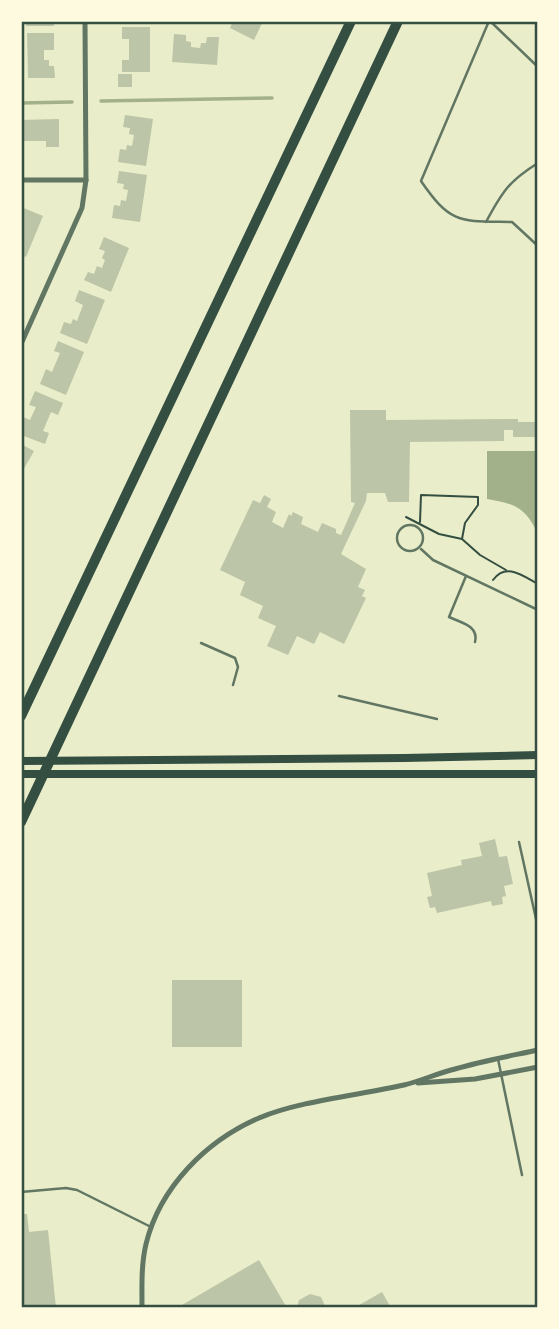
<svg xmlns="http://www.w3.org/2000/svg" width="559" height="1329" font-family="Lato,sans-serif">
<style>
.water{fill:#a3b18a}
.lines{fill:none;stroke-linecap:round;stroke-linejoin:round}
.stream{stroke:#a3b18a;stroke-width:3.5}
.building{fill:#bcc5a7}
.path{stroke:#344e41;stroke-width:2}
.service{stroke:#617663;stroke-width:2.5}
.minor{stroke:#617663;stroke-width:5}
.secondary{stroke:#344e41;stroke-width:8}
.motorway{stroke:#344e41;stroke-width:10}
.neatline{fill:none;stroke:#344e41;stroke-width:2.5}
</style>
<rect width="100%" height="100%" fill="#e9edc9"/>
<path class="water" d="M487 451H538V534C525 507 516 504 487 499Z"/>
<g class="lines">
<g class="stream">
<path d="M101 101 272 98"/>
<path d="M21 103 72 102"/>
</g>
</g>
<g class="building">
<rect x="26" y="21" width="28" height="5"/>
<path d="M233 21H263L254 40 230 28Z"/>
<path d="M122 27H150V72H122V60H129V39H122Z"/>
<path d="M27 33H54V50H44V60H49V66H54L55 78H28Z"/>
<path d="M174 34 186 35V41L191 42V47L200 48 201 43H206L207 37H219L217 65 172 62Z"/>
<rect x="118" y="74" width="14" height="13"/>
<path d="M125 115 153 119 146 166 118 162 120 149 126 150 127 145 132 146 134 135 129 134 130 128 123 127Z"/>
<path d="M59 119V147H46V141H21V120Z"/>
<path d="M119 171 147 175 140 222 112 218 114 205 120 206 121 200 126 201 128 190 123 189 124 184 117 183Z"/>
<path d="M21 207 43 216 26 257 21 255Z"/>
<path d="M104 237 129 248 111 292 84 280 88 272 94 274 97 266 102 268 105 260 102 258 105 251 99 249Z"/>
<path d="M79 290 105 300 87 344 60 333 64 322 71 324 73 319 77 321 83 305 75 301Z"/>
<path d="M58 341 84 352 66 395 40 384 46 369 52 372 60 353 54 351Z"/>
<path d="M35 391 63 403 58 415 51 412 43 431 49 433 45 444 21 435 23 417 30 420 36 407 29 405Z"/>
<path d="M350 410H386V420L518 419V422H538V437H513V430H504V441L410 442 409 502H388L385 493H367L366 501 341 554 366 569 358 587 365 590 362 596 366 598 344 644 320 632 314 644 297 636 288 655 267 646 276 626 258 618 263 606 240 595 245 582 220 570 253 500 260 503 264 495 271 499 267 507 276 512 272 522 283 528 289 514 291 516 293 512 303 517 301 524 318 532 322 523 336 529V533L341 535 355 503 351 502Z"/>
<path d="M21 444 34 451 21 474Z"/>
<path d="M495 839 499 857 507 856 513 884 504 886 506 896 502 897 503 904 492 906 491 901 437 913 435 907 430 908 427 897 432 896 427 873 462 865 461 860 482 856 479 843Z"/>
<rect x="172" y="980" width="70" height="67"/>
<path d="M21 1214H27L29 1232 48 1230 56 1308H21Z"/>
<path d="M259 1260 287 1308H184L182 1305Z"/>
<path d="M382 1292 391 1308H354Z"/>
<path d="M310 1294 321 1297 326 1308H297L299 1300Z"/>
</g>
<g class="lines">
<g class="path">
<path d="M406 517 439 534 462 539 480 555 506 570"/>
<path d="M420 522 421 495 478 497V505L465 523 462 539"/>
<path d="M493 580C506 562 523 576 538 584"/>
</g>
<g class="service">
<path d="M489 21 421 181C451 225 461 221 512 222L538 246"/>
<path d="M490 21 538 67"/>
<path d="M486 222C502 192 509 181 538 163"/>
<circle cx="410" cy="538" r="13"/>
<path d="M421 549 433 560 538 610"/>
<path d="M466 576 449 617C462 623 479 626 475 642"/>
<path d="M201 643 235 658 238 667 233 685"/>
<path d="M339 696 437 719"/>
<path d="M519 842 538 928"/>
<path d="M498 1059 522 1175"/>
<path d="M21 1192 66 1188 77 1190 151 1227"/>
</g>
<g class="minor">
<path d="M21 180H86"/>
<path d="M21 344 82 208 86 180 85 21"/>
<path d="M418 1083 475 1079 538 1067"/>
<path d="M142 1308C142 1287 141 1265 146 1244 160 1187 206 1141 259 1118 299 1101 360 1095 404 1085 421 1081 438 1073 455 1069 482 1061 510 1056 538 1050"/>
</g>
<g class="secondary">
<path d="M21 761 404 758 538 755"/>
<path d="M21 774H538"/>
</g>
<g class="motorway">
<path d="M21 716 351 21"/>
<path d="M21 822 398 21"/>
</g>
</g>
<rect width="559" height="1329" fill="none" stroke="#fefae0" stroke-width="46"/>
<rect x="23" y="23" width="513" height="1283" class="neatline"/>
</svg>
